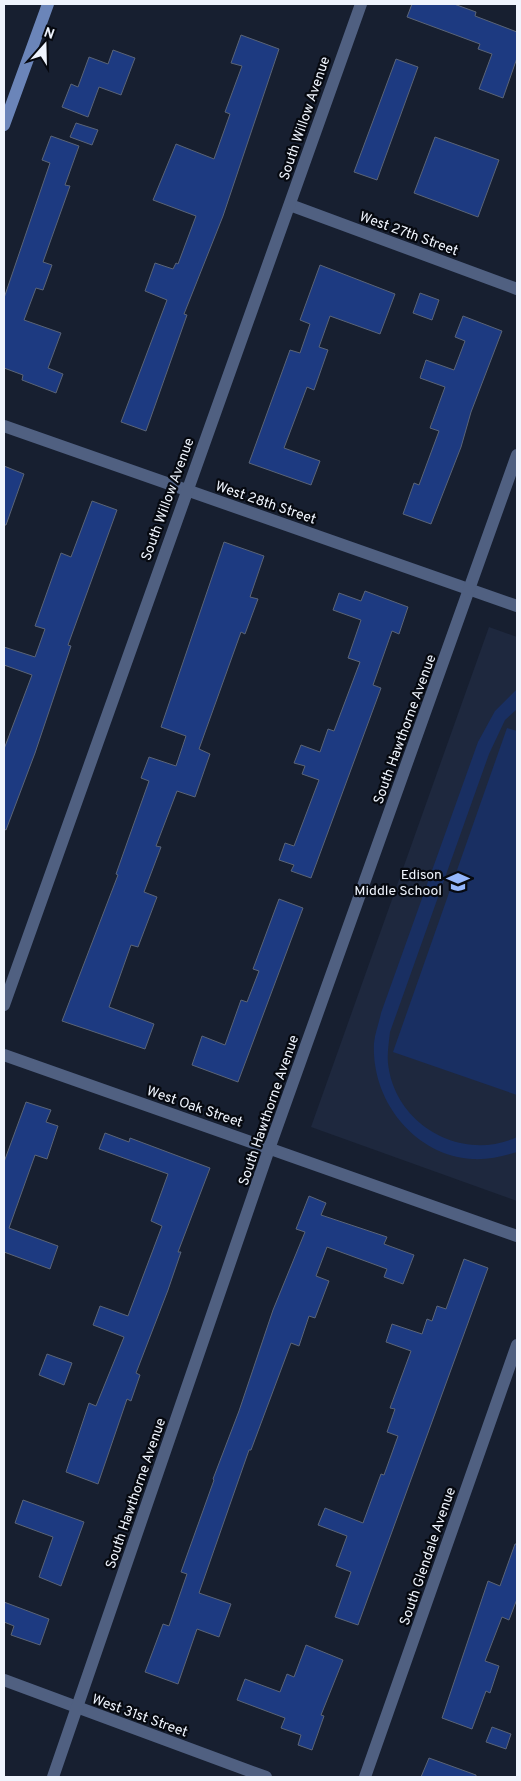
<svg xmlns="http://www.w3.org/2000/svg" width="521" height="1781" font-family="Overpass,sans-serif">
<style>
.built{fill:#1e283e}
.pitch{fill:#192f62}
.building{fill:#1d3a81;stroke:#5a6477}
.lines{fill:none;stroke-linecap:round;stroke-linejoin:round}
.street{stroke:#506081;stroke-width:12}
.secondary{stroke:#6b85b9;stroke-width:12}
.labels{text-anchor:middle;stroke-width:4.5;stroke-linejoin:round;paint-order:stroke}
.street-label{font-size:14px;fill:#eff4fd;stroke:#060910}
.poi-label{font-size:14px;fill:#eff4fd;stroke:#060910;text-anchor:end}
</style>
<rect width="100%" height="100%" fill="#171f30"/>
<path class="built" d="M489 627 517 637V1201L311 1127Z"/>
<g class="pitch">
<path d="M517 689V709L505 720 489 754 390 1032C389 1042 387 1053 388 1063 394 1124 461 1163 517 1137V1152C503 1156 488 1160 472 1159 414 1155 371 1100 374 1043 375 1033 379 1023 381 1013L478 742 495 711Z"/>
<path d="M507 728 517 731V1095L393 1052Z"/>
</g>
<g class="building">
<path d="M412 4H454L476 12 475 16 517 32V58L503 98 479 89 492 54 478 49 480 44 407 17Z"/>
<path d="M241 35 279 49 223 216 184 314 187 315 146 431 121 422 167 300 145 291 155 263 173 269 176 263 178 264 196 216 153 200 176 144 214 159 230 114 225 112 242 66 231 63Z"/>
<path d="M113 50 135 58 121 95 99 87 88 117 62 107 71 84 78 87 89 57 108 64Z"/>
<path d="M396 59 418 67 377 180 354 172Z"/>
<path d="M76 123 98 130 92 145 70 137Z"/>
<path d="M51 136 79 146 65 185 70 186 43 262 52 265 43 290 36 288 24 320 61 333 48 368 63 374 56 393 22 380 23 375 4 368V298L50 163 42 160Z"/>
<path d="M435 137 499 160 478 217 414 193Z"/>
<path d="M320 265 395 294 380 334 330 316 319 347 328 350 314 390 307 387 284 448 320 461 311 485 249 463 290 350 300 353 310 324 300 320Z"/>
<path d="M420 293 439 300 432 320 413 313Z"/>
<path d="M463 316 502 331 471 412 461 447 431 524 403 514 414 483 419 485 439 431 430 428 445 387 420 378 426 360 454 370 465 341 455 337Z"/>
<path d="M4 466 24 474 6 525H4Z"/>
<path d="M92 501 117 510 68 645 71 646 35 753 6 830 4 829V749L32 675 4 665V647L35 657 45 629 35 626 61 553 71 557Z"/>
<path d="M224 542 264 556 250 597 258 599 245 634 241 632 199 749 210 754 195 797 177 791 156 846 161 847 144 892 157 897 138 947 131 945 109 1007 154 1024 145 1049 62 1021 118 875 116 874 149 781 141 778 149 757 176 766 186 736 161 727Z"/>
<path d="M365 591 408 607 399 634 392 631 373 685 381 688 311 878 291 871 294 865 279 860 285 843 294 846 319 780 302 774 305 766 294 763 301 745 320 752 328 729 334 731 360 662 348 658 361 620 333 610 339 593 361 601Z"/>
<path d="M279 899 303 908 238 1082 192 1065 202 1036 225 1045 241 1000 247 1002 259 971 253 969Z"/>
<path d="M26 1102 51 1110 46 1122 58 1126 47 1159 35 1155 9 1228 58 1246 50 1269 4 1252V1162Z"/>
<path d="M105 1133 129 1142 130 1138 210 1168 178 1252H181L168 1290 136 1373 140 1375 131 1401 127 1399 98 1484 66 1472 89 1403 96 1406 124 1337 93 1325 100 1306 128 1316 162 1226 151 1221 168 1174 99 1149Z"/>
<path d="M309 1196 326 1203 321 1215 387 1237 384 1244 414 1255 403 1284 384 1277 387 1269 327 1247 316 1276 329 1281 315 1318 309 1316 299 1346 291 1343 251 1450H249L199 1593 231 1604 219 1637 197 1629 178 1684 145 1672 163 1624 169 1626 187 1574 181 1572 214 1480 213 1479 239 1411 273 1310 305 1232 296 1229Z"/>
<path d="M464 1259 488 1268 358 1625 335 1617 351 1572 336 1566 347 1536 318 1525 325 1508 363 1523 381 1474 384 1475 398 1436 387 1432 395 1409 390 1408 411 1351 386 1342 392 1324 422 1334 427 1319 432 1321 437 1306 446 1309Z"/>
<path d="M47 1354 72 1363 64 1385 39 1375Z"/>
<path d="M23 1500 84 1522 61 1586 39 1577 53 1537 15 1523Z"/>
<path d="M515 1544H517V1599L509 1620 502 1617 485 1661 499 1666 490 1693 486 1691 472 1729 442 1718 488 1581 500 1586Z"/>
<path d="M4 1602 49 1619 40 1645 11 1635 14 1626 4 1622Z"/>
<path d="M306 1645 343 1660 321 1715 324 1716 312 1750 298 1745 301 1735 281 1728 285 1718 237 1700 245 1679 280 1692 287 1674 294 1677Z"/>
<path d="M492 1727 511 1734 506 1749 486 1742Z"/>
<path d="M429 1758 476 1775V1777H421Z"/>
</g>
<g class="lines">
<g class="street">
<path d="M290 205 517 289"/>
<path d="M4 426 517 606"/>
<path d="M4 1005 361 4"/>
<path d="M4 1055 517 1236"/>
<path d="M4 1680 266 1777"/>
<path d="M53 1777 269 1149 517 455"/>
<path d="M365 1777 517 1345"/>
</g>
<path class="secondary" d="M4 125 48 4"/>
</g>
<defs>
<symbol id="school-bare" viewBox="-9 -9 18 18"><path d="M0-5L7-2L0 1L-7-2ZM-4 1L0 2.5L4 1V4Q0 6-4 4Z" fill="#95b7fd" stroke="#060910" stroke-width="2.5" paint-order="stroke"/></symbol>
</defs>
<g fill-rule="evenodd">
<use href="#school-bare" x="442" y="866" width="32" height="32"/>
</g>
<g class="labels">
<g class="street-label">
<text transform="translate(304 118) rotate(-71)" y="5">South Willow Avenue</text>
<text transform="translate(409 233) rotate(20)" y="5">West 27th Street</text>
<text transform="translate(167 499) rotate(-70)" y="5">South Willow Avenue</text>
<text transform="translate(266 502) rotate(19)" y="5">West 28th Street</text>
<text transform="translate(404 729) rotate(-70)" y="5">South Hawthorne Avenue</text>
<text transform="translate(195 1106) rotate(19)" y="5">West Oak Street</text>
<text transform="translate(268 1110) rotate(-71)" y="5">South Hawthorne Avenue</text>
<text transform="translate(135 1493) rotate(-71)" y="5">South Hawthorne Avenue</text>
<text transform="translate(427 1556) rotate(-71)" y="5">South Glendale Avenue</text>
<text transform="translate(140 1715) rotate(20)" y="5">West 31st Street</text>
</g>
<g class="poi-label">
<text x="442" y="879">Edison<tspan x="442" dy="16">Middle School</tspan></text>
</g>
</g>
<rect width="521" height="1781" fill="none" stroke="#eff4fd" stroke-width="10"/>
<g transform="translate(45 45) rotate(20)" stroke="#060910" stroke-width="4" paint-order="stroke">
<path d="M0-4L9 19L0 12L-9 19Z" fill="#eff4fd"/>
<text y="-8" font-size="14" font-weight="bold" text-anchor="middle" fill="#eff4fd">N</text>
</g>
</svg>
